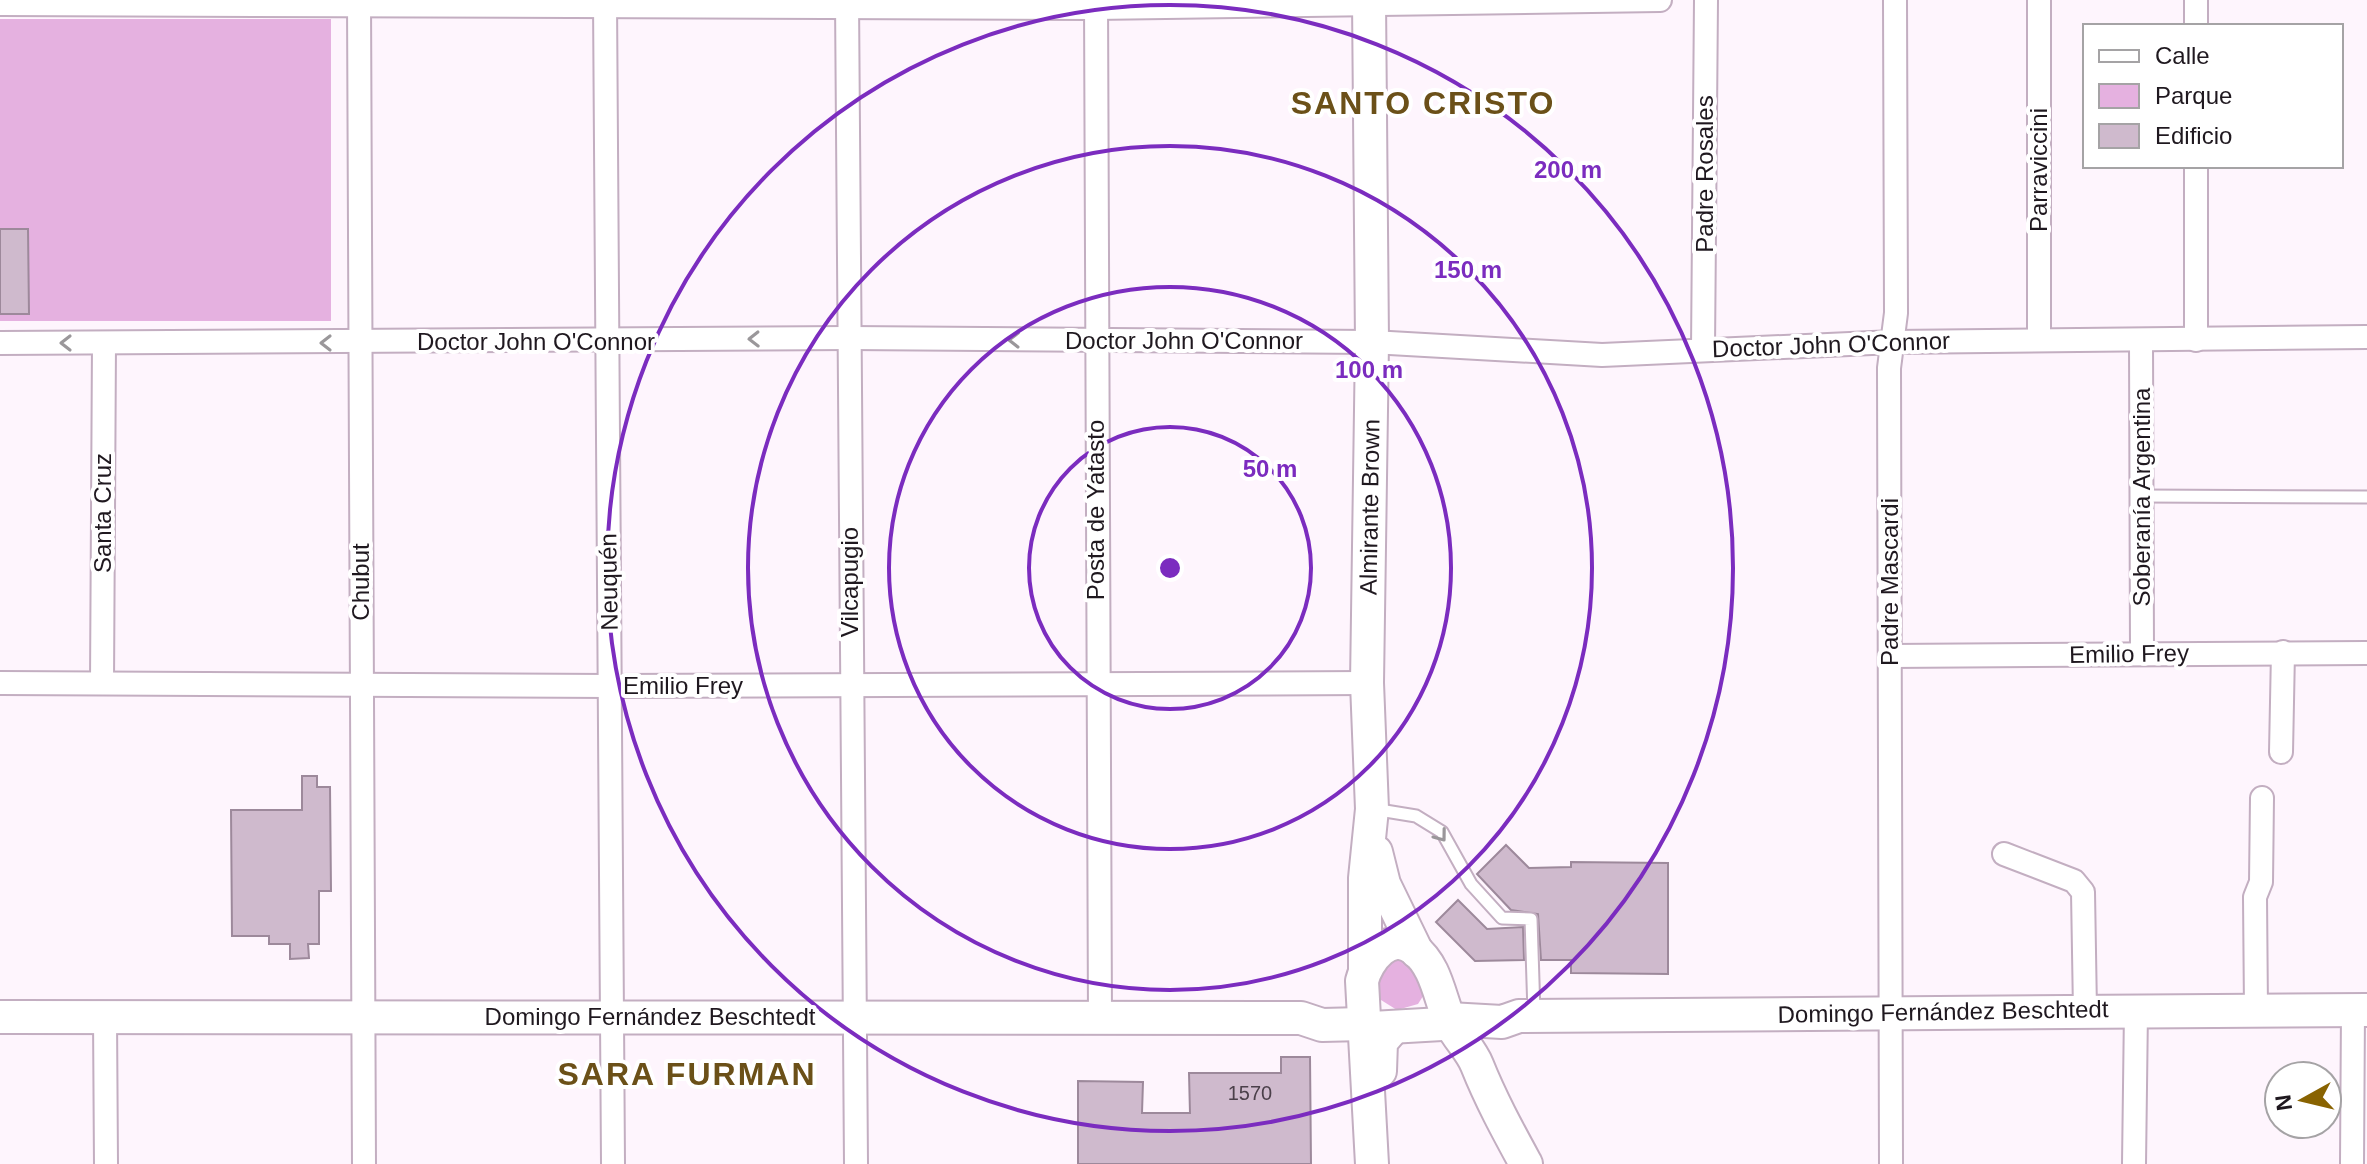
<svg xmlns="http://www.w3.org/2000/svg" width="2367" height="1164" font-family="Helvetica,sans-serif">
<style>
.green{fill:#e5b1e0}
.building{fill:#cfbacd;stroke:#9d899b;stroke-width:2}
.lines{fill:none;stroke-linecap:round;stroke-linejoin:round}
.lane-casing{stroke:#c3aec1;stroke-width:15}
.street-casing{stroke:#c3aec1;stroke-width:26}
.secondary-casing{stroke:#c3aec1;stroke-width:36}
.lane{stroke:#fff;stroke-width:11}
.street{stroke:#fff;stroke-width:22}
.secondary{stroke:#fff;stroke-width:32}
.oneway{stroke:#9a979a}
.ring{fill:none;stroke:#7b2cbf;stroke-width:4}
.labels{text-anchor:middle;stroke-width:8;stroke-linejoin:round;paint-order:stroke}
.number-label{font-size:20px;fill:#4b404a}
.street-label{font-size:24px;fill:#1f181f;stroke:#fff}
.district-label{font-size:32px;font-weight:bold;letter-spacing:2px;fill:#6b5018;stroke:#fff}
.centre{fill:#7b2cbf;stroke:#fff;stroke-width:4}
.ring-label{font-size:24px;text-anchor:middle;font-weight:bold;fill:#7b2cbf;stroke:#fff;stroke-width:8;stroke-linejoin:round;paint-order:stroke}
</style>
<rect width="100%" height="100%" fill="#fef5fd"/>
<g class="green">
<rect x="0" y="19" width="331" height="302"/>
<path d="M1409 956 1425 993 1418 1004 1397 1010 1381 1000 1374 982 1384 960Z"/>
</g>
<g class="building">
<path d="M0 229H28L29 314H0Z"/>
<path d="M302 776H317V787H330L331 891H319V944H308L309 958 290 959V944H269V936H232L231 810H302Z"/>
<path d="M1506 845 1529 868 1571 867V862L1668 863V974L1571 973V960H1541L1538 914 1511 910 1477 874Z"/>
<path d="M1458 900 1487 929 1523 927 1524 960 1475 961 1436 922Z"/>
<path d="M1281 1057H1310L1311 1164H1078V1081L1143 1082 1142 1113H1190L1189 1073H1281Z"/>
</g>
<g class="lines">
<defs>
<g id="lane">
<path d="M2142 496 2367 497"/>
<path d="M1373 809 1416 816 1442 832 1471 884 1502 918 1531 919 1534 1013"/>
</g>
<g id="street">
<path d="M359 0 364 1164"/>
<path d="M605 0 613 1164"/>
<path d="M847 0 856 1164"/>
<path d="M1096 0 1100 1019"/>
<path d="M2039 0V340"/>
<path d="M2196 0V26"/>
<path d="M0 4 1095 8 1660 0"/>
<path d="M2196 166V340"/>
<path d="M2141 341 2142 654"/>
<path d="M0 343 850 338 1372 342 1602 355 1894 342 2367 337"/>
<path d="M1703 349 1706 0"/>
<path d="M1890 656 2367 653"/>
<path d="M0 683 610 686 1367 683"/>
<path d="M102 683 104 343"/>
<path d="M2281 752 2283 652"/>
<path d="M2004 854 2074 881 2083 892 2085 1011"/>
<path d="M2256 1010 2255 897 2261 882 2262 798"/>
<path d="M105 1017 106 1164"/>
<path d="M1891 1164 1889 368 1896 313 1895 0"/>
<path d="M2134 1164 2136 1010"/>
<path d="M2352 1164 2353 1010"/>
</g>
<g id="secondary">
<path d="M1376 852 1384 884 1417 952"/>
<path d="M1365 968V878L1372 809 1367 683 1372 342 1369 0"/>
<path d="M0 1017 1301 1018 1322 1025 1363 1024"/>
<path d="M1449 1019 1502 1022 1519 1016 2367 1010"/>
<path d="M1372 1028 1442 1024 1448 1020"/>
<path d="M1380 1071 1381 1042 1394 1027"/>
<path d="M1372 1164 1362 981C1367 960 1390 930 1414 949 1437 966 1440 1001 1451 1024 1458 1038 1471 1050 1477 1065 1491 1100 1508 1131 1526 1164"/>
</g>
</defs>
<use href="#lane" class="lane-casing"/>
<use href="#street" class="street-casing"/>
<use href="#secondary" class="secondary-casing"/>
<use href="#lane" class="lane"/>
<use href="#street" class="street"/>
<use href="#secondary" class="secondary"/>
</g>
<defs><path id="oneway-chevron" d="M-2-3.5L2.5 0L-2 3.5" fill="none" stroke-width="1.6" stroke-linecap="round" stroke-linejoin="round" transform="scale(2)"/></defs>
<g class="oneway">
<use href="#oneway-chevron" transform="translate(754 339) rotate(179)"/>
<use href="#oneway-chevron" transform="translate(1014 340) rotate(-179)"/>
<use href="#oneway-chevron" transform="translate(66 343) rotate(180)"/>
<use href="#oneway-chevron" transform="translate(326 343) rotate(180)"/>
<use href="#oneway-chevron" transform="translate(1441 836) rotate(53)"/>
</g>
<g class="ring">
<circle cx="1170" cy="568" r="141"/>
<circle cx="1170" cy="568" r="281"/>
<circle cx="1170" cy="568" r="422"/>
<circle cx="1170" cy="568" r="563"/>
</g>
<g class="labels">
<g class="number-label">
<text x="1250" y="1100">1570</text>
</g>
<g class="street-label">
<text transform="translate(2039 170) rotate(-90)" y="8">Parraviccini</text>
<text transform="translate(1705 174) rotate(-90)" y="8">Padre Rosales</text>
<text x="1184" y="349">Doctor John O'Connor</text>
<text x="536" y="350">Doctor John O'Connor</text>
<text transform="translate(1831 345) rotate(-2)" y="8">Doctor John O'Connor</text>
<text transform="translate(2142 497) rotate(-90)" y="8">Soberanía Argentina</text>
<text transform="translate(1370 507) rotate(-89)" y="8">Almirante Brown</text>
<text transform="translate(1096 510) rotate(-90)" y="8">Posta de Yatasto</text>
<text transform="translate(103 513) rotate(-90)" y="8">Santa Cruz</text>
<text transform="translate(361 582) rotate(-90)" y="8">Chubut</text>
<text transform="translate(609 582) rotate(-91)" y="8">Neuquén</text>
<text transform="translate(850 582) rotate(-90)" y="8">Vilcapugio</text>
<text transform="translate(1890 582) rotate(-90)" y="8">Padre Mascardi</text>
<text transform="translate(2129 654) rotate(-1)" y="8">Emilio Frey</text>
<text x="683" y="694">Emilio Frey</text>
<text transform="translate(1943 1012) rotate(-1)" y="8">Domingo Fernández Beschtedt</text>
<text x="650" y="1025">Domingo Fernández Beschtedt</text>
</g>
<g class="district-label">
<text x="1423" y="114">SANTO CRISTO</text>
<text x="687" y="1085">SARA FURMAN</text>
</g>
</g>
<circle cx="1170" cy="568" r="12" class="centre"/>
<g class="ring-label">
<text x="1568" y="178">200 m</text>
<text x="1468" y="278">150 m</text>
<text x="1369" y="378">100 m</text>
<text x="1270" y="477">50 m</text>
</g>
<rect x="2083" y="24" width="260" height="144" fill="#ffffff" stroke="#a5a3a5" stroke-width="2"/>
<rect x="2099" y="50" width="40" height="12" fill="#ffffff" stroke="#a5a3a5" stroke-width="2"/>
<text x="2155" y="64" font-size="24" fill="#1f181f">Calle</text>
<rect x="2099" y="84" width="40" height="24" fill="#e5b1e0" stroke="#a5a3a5" stroke-width="2"/>
<text x="2155" y="104" font-size="24" fill="#1f181f">Parque</text>
<rect x="2099" y="124" width="40" height="24" fill="#cfbacd" stroke="#a5a3a5" stroke-width="2"/>
<text x="2155" y="144" font-size="24" fill="#1f181f">Edificio</text>
<g transform="translate(2303 1100) rotate(262)"><circle r="38" fill="#ffffff" stroke="#a5a3a5" stroke-width="2"/>
<path d="M0-6L14 30L0 20L-14 30Z" fill="#896301"/>
<text y="-12" font-size="22" font-weight="bold" text-anchor="middle" fill="#1f181f">N</text>
</g>
</svg>
